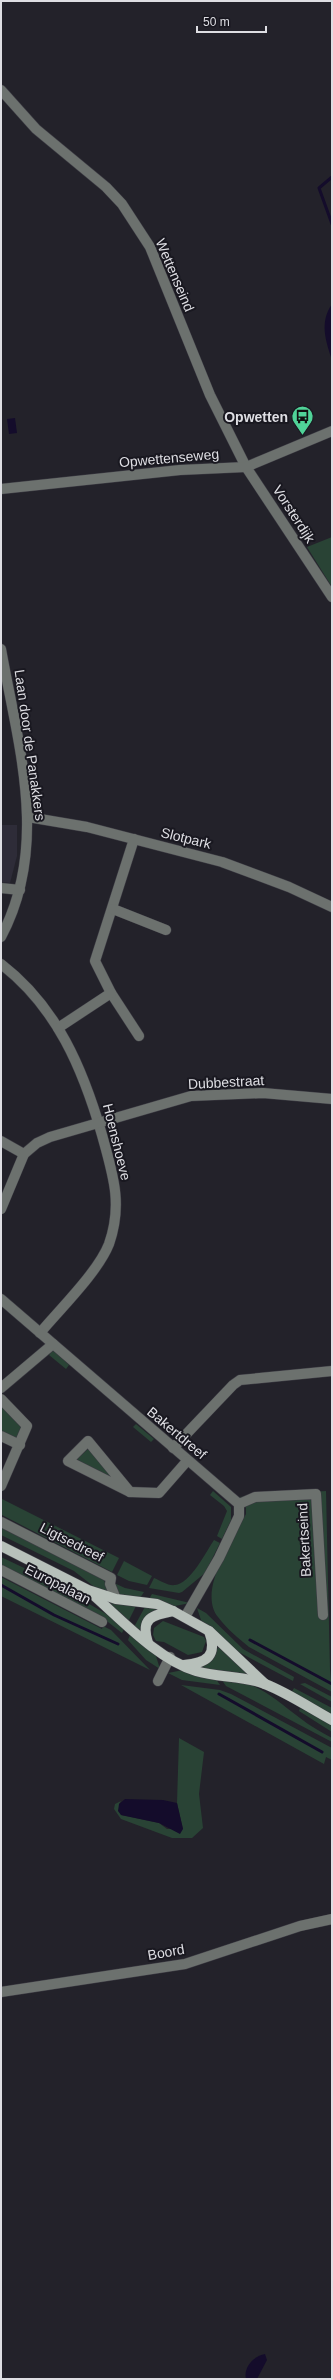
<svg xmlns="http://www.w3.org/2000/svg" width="333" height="2380" font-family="Helvetica,sans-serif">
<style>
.built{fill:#2e2c38}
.green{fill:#294335}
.water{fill:#140c2b}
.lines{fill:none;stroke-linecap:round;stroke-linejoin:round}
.stream{stroke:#140c2b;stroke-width:3}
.minor-casing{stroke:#3d3c44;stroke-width:11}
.major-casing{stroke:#3d3c44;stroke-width:11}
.minor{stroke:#6c716e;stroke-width:10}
.major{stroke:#b7c0ba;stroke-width:10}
.labels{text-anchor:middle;stroke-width:4;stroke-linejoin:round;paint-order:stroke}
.street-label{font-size:14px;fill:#dedee3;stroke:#191820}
.poi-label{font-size:14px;font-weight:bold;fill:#dedee3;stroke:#191820;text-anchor:end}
</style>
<rect width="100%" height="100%" fill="#23222a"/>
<path class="built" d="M1 825H17V856L10 883 1 882Z"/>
<g class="green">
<path d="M332 537V587L307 547Z"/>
<path d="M53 1350 69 1365 66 1369 49 1355Z"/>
<path d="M1 1406 22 1427 16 1438 1 1431Z"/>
<path d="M136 1424 154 1439 151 1442 133 1427Z"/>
<path d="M88 1449H91L120 1484 78 1463 77 1459Z"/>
<path d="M213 1491 231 1507V1520L222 1539 217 1536 227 1511 224 1506 210 1495Z"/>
<path d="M326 1491 330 1670 332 1692 249 1647C238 1638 226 1628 218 1617 197 1591 233 1539 246 1514V1508L238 1497Z"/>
<path d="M2 1499 119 1558 112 1572 2 1515Z"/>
<path d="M1 1526 104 1580 108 1592 97 1589 74 1571 1 1535Z"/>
<path d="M214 1540 220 1543 205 1573 182 1592 179 1593 149 1588 154 1578C161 1581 168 1586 175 1585 190 1584 206 1552 214 1540Z"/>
<path d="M1 1557 41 1576 115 1619 125 1627 122 1633 108 1622 1 1567Z"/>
<path d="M124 1561 152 1576 147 1585 129 1581 117 1575Z"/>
<path d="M1 1577 102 1629 103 1626 111 1630 150 1670 1 1596Z"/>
<path d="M114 1583 125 1588 144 1592 140 1598 120 1595Z"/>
<path d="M152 1594 190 1603 175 1606 149 1599Z"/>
<path d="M108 1599 137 1604 128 1622 106 1602Z"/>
<path d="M146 1605 159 1608 138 1631 134 1627Z"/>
<path d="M197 1608 206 1613 243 1649 294 1677 293 1681 235 1650 202 1623Z"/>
<path d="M163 1621 204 1637 206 1641 202 1652 188 1655 164 1642 156 1641 153 1635 154 1628Z"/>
<path d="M131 1632 155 1653 160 1669 146 1660 128 1640Z"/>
<path d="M220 1646 252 1674 250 1677 200 1669V1666Z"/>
<path d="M183 1670 216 1679 220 1685 182 1680 168 1673Z"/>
<path d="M221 1679C257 1680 273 1698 300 1718 310 1726 321 1732 332 1738V1742L226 1686Z"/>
<path d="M305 1683 332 1697V1702L300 1684Z"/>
<path d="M181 1685 220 1690 231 1694 332 1748V1760L326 1757 324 1764Z"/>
<path d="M294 1688 332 1708V1714L291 1693Z"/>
<path d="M300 1708 332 1725V1732L299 1711Z"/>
<path d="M179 1738 204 1752 199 1794 203 1828 192 1838H172L121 1819 114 1809 115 1804 121 1801 119 1804 121 1815 159 1823 167 1829H183L177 1803Z"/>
</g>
<g class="water">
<path d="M332 304V360C326 341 319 323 332 304Z"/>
<path d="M15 418 17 433 9 434 7 419Z"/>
<path d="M125 1799 163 1800 177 1803 183 1829 180 1834 159 1823 121 1815 118 1811 119 1804Z"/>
<path d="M265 2354 267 2360 257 2379H246C243 2367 254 2356 265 2354Z"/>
</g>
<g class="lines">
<g class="stream">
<path d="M332 177 319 188 332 224"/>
<path d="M1 1585 54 1615 118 1644"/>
<path d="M250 1640 332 1684"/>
<path d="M219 1694 322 1752"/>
</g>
<defs>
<g id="minor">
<path d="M1 90 36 129 106 187 122 204 150 247 210 395 246 467 332 597"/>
<path d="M1 489 180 470 246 467 332 431"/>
<path d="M1 649C18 745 50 845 1 937"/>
<path d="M28 817 87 827 222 862 289 887 332 907"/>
<path d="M134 839 95 961 111 993 139 1036"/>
<path d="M1 888 20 890"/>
<path d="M113 909 166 930"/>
<path d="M1 964C57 1007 83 1069 102 1135 113 1175 123 1204 109 1244 98 1272 60 1309 40 1333"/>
<path d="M58 1028 111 993"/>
<path d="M1 1141 24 1154"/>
<path d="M1 1209 24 1154 37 1143 50 1137 191 1096 263 1093 332 1099"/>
<path d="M1 1299 239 1504V1516L219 1558 185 1617"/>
<path d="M1 1388 53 1344"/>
<path d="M1 1399 27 1426 1 1486"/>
<path d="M1 1436 20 1445"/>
<path d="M88 1441 130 1492 68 1461Z"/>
<path d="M173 1448 233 1385 240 1380 332 1371"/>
<path d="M130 1492 159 1493 187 1461"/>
<path d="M239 1504 255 1497 316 1494 323 1615"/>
<path d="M1 1522 111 1578 110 1584 116 1599"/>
<path d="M1 1570 102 1622"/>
<path d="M158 1681 170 1657"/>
<path d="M1 1992 185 1964 300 1926 332 1919"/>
</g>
<g id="major">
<path d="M1 1546 88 1590 116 1599 157 1604 173 1611 209 1631 265 1684"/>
<path d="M91 1593C121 1619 157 1659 196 1671 218 1678 243 1675 265 1684 288 1693 310 1708 332 1720"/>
<path d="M148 1643C140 1618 152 1615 173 1611"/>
<path d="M184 1665C207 1663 218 1656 209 1631"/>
</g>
</defs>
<use href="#minor" class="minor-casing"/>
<use href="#major" class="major-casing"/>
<use href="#minor" class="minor"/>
<use href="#major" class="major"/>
</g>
<defs>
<symbol id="bus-pin" viewBox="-11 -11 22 30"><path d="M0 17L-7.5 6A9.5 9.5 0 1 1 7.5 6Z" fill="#50d398" stroke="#191820"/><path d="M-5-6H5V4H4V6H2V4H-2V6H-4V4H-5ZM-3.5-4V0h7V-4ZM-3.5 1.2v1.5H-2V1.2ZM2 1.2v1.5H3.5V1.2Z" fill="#111"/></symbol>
</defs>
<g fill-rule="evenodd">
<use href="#bus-pin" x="290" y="404" width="25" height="34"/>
</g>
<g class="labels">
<g class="street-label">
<text transform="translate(175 275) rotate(67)" y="5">Wettenseind</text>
<text transform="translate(169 458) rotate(-5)" y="5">Opwettenseweg</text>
<text transform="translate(294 514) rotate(57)" y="5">Vorsterdijk</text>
<text transform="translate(30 745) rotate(82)" y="5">Laan door de Panakkers</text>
<text transform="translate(186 838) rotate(14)" y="5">Slotpark</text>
<text transform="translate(226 1082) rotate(-3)" y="5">Dubbestraat</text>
<text transform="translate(117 1142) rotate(76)" y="5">Hoenshoeve</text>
<text transform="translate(177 1433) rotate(40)" y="5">Bakertdreef</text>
<text transform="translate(304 1540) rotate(-93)" y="5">Bakertseind</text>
<text transform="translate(72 1542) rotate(27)" y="5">Ligtsedreef</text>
<text transform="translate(58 1584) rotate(27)" y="5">Europalaan</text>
<text transform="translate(166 1952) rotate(-10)" y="5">Boord</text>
</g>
<g class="poi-label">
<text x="288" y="422">Opwetten</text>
</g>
</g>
<rect width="333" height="2380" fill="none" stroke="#dedee3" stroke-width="4"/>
<path d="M197 26v6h69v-6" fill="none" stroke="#dedee3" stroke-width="2"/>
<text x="203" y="26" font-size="12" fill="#dedee3" stroke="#191820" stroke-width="3" paint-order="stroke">50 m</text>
</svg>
